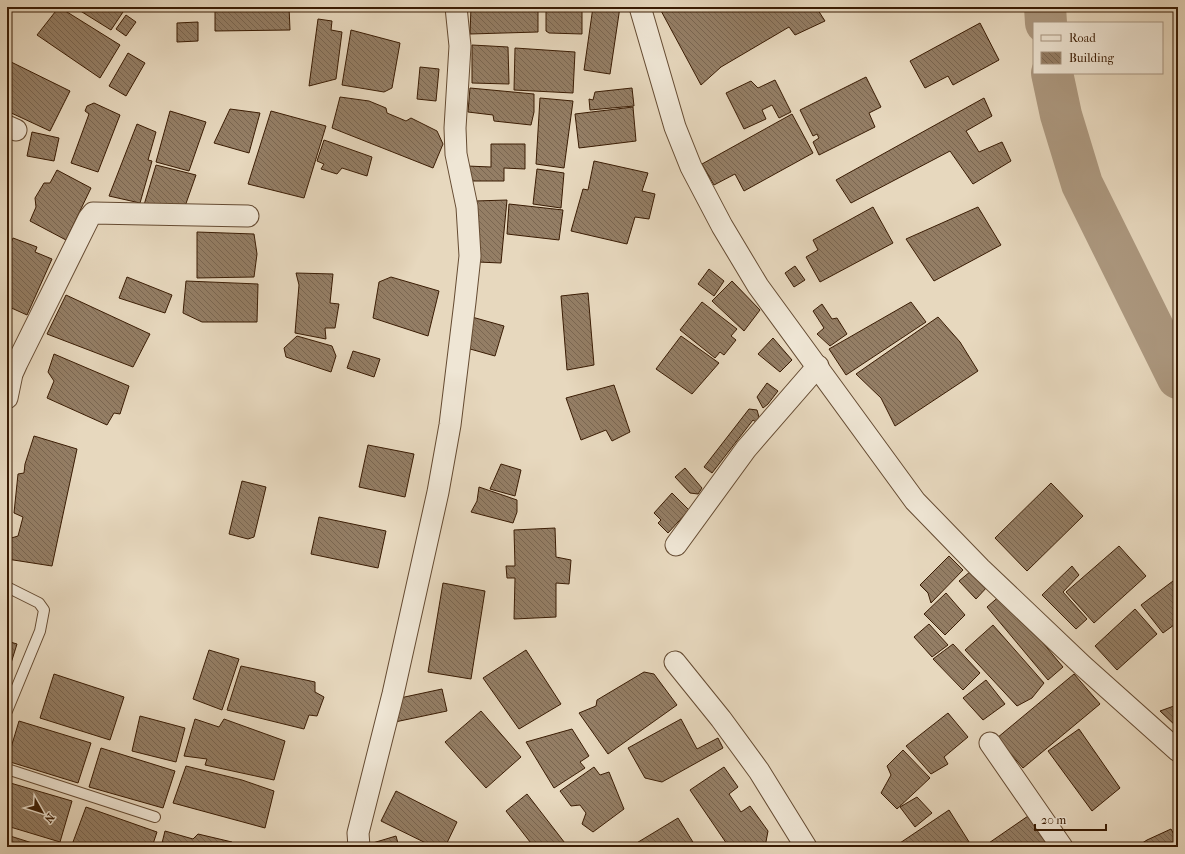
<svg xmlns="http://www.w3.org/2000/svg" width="1185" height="854" font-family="'IM FELL French Canon',serif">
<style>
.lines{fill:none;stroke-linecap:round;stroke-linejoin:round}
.river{stroke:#ac987f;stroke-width:42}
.building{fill:url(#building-back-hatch);stroke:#3a1c04}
.lane-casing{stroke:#654b32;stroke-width:12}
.street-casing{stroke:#654b32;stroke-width:23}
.lane{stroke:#efe6d5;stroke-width:10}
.street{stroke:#efe6d5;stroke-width:21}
</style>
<defs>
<pattern id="building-back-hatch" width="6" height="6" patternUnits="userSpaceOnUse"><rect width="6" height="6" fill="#947e65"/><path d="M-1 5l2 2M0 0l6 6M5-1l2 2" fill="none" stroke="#7a6651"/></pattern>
</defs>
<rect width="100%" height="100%" fill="#e7d8be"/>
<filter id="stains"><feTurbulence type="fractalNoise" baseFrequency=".005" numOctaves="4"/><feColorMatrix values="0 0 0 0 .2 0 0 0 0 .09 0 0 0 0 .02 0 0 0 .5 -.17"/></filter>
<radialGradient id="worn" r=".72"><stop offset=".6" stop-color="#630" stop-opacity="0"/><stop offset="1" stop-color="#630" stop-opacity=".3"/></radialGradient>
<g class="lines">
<g class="river">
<path d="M1045 7 1046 23"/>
<path d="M1052 73 1061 115 1082 184 1178 378"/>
</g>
</g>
<g class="building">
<path d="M59 7 120 45 100 78 37 35Z"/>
<path d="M74 7H114L123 12 111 30Z"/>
<path d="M215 7H289L290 30 215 31Z"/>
<path d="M471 7H538V32L470 34Z"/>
<path d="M546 7H582V34L549 33 546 31Z"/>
<path d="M593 7H620L610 74 584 70Z"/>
<path d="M659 7H816L825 21 795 35 789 27 721 67 701 85Z"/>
<path d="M126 15 136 22 126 36 116 29Z"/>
<path d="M318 19 332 21 331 30 342 32 336 79 309 86Z"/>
<path d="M198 22V41L177 42V23Z"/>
<path d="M980 23 999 60 953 85 948 76 925 88 910 61Z"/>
<path d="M351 30 400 43 392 88 384 92 342 85Z"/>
<path d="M472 45 508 47 509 84 472 83Z"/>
<path d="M515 48 575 52 573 93 514 90Z"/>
<path d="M128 53 145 63 126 96 109 86Z"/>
<path d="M7 60 70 91 50 131 7 111Z"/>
<path d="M420 67 439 69 436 101 417 99Z"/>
<path d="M866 77 881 107 869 113 875 127 819 155 813 142 819 138 817 134 813 136 800 110Z"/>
<path d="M775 80 791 112 779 118 772 105 762 110 766 119 744 129 726 93 751 81 758 88Z"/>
<path d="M470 88 534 94V112L531 125 494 121 493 115 468 112Z"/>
<path d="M632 88 634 106 590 110 589 99 593 100 595 92Z"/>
<path d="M340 97 369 101 386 108 387 113 406 121 411 118 437 131 443 144 433 168 332 128Z"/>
<path d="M540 98 573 101 564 168 536 164Z"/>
<path d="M984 98 992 116 966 131 979 152 1002 142 1011 161 973 184 950 151 851 203 836 180Z"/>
<path d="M94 103 120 115 98 172 71 163 89 114 85 111 87 106Z"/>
<path d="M633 107 636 141 579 148 575 114Z"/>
<path d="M230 109 260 113 249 153 214 143Z"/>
<path d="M170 111 206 122 189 171 156 162Z"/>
<path d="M271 111 326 126 304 198 248 184Z"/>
<path d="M792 114 813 153 744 191 735 174 714 185 702 164Z"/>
<path d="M137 124 156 132 148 160 152 161 140 203 109 196Z"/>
<path d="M32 132 59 138 54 161 27 156Z"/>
<path d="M324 140 372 157 367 176 342 168 337 174 321 169 324 164 317 161Z"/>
<path d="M491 144H525V169L504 168V181H467V166L491 167Z"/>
<path d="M594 161 648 173 642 191 655 194 649 219 635 217 627 244 571 231 583 189 588 190Z"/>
<path d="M156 165 196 175 183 212 144 205Z"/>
<path d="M537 169 564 173 561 208 533 204Z"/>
<path d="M57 170 91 188 66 240 30 221 36 207 35 198 44 183H50Z"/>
<path d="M507 200 501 263 478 262 475 201Z"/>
<path d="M509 204 563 210 559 240 507 234Z"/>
<path d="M873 207 893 243 820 282 806 257 818 250 813 240Z"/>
<path d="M978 207 1001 245 934 281 906 239Z"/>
<path d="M197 232 254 234 257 254 254 277 197 278Z"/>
<path d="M13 238 37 247 35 252 52 259 27 315 7 306V252Z"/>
<path d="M795 266 805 280 794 287 785 273Z"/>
<path d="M709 269 724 281 714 296 698 284Z"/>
<path d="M296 273 333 274 330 303 339 304 335 328H325L326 339 295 333 299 285Z"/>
<path d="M127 277 172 295 165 313 119 298Z"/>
<path d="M391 277 439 291 428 336 373 318 379 282Z"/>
<path d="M186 281 258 284 257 322H202L183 313Z"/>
<path d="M732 281 760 310 744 331 712 301Z"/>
<path d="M588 293 594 365 567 370 561 296Z"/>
<path d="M66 295 150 334 133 367 47 334Z"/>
<path d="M702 302 737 329 731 336 736 340 724 355 720 352 715 358 680 330Z"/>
<path d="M911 302 926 322 846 375 829 349Z"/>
<path d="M822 304 832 319 837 318 847 334 830 346 817 334 824 328 813 311Z"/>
<path d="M472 317 504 326 495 356 463 347Z"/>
<path d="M938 317 960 342 978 371 895 426 881 398 856 374Z"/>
<path d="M297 336 332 346 336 356 331 372 286 357 284 348Z"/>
<path d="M681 336 719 363 692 394 656 369Z"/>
<path d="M773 338 792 360 780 372 758 354Z"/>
<path d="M353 351 380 359 374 377 347 368Z"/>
<path d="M54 354 129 386 120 414 114 413 107 425 47 398 54 381 48 372Z"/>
<path d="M767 383 778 391 768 404 763 408 757 397Z"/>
<path d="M614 385 630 432 612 441 606 430 581 440 566 398Z"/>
<path d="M749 409 757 410 759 417 756 422 753 420 712 473 704 467Z"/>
<path d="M34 436 77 449 52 566 7 559 8 539 18 536 23 517 14 513 18 474 24 473 25 464Z"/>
<path d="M368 445 414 454 405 497 359 487Z"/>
<path d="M501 464 521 470 515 496 490 489Z"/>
<path d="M685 468 702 488 698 494 690 493 675 477Z"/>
<path d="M242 481 266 487 254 537 248 539 229 534Z"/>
<path d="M1051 483 1083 516 1027 571 995 538Z"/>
<path d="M479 487 517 500V512L513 523 471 512 477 501Z"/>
<path d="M672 493 689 510 668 533 658 523 661 520 654 513Z"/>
<path d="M319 517 386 531 378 568 311 554Z"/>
<path d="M555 528 556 557 571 560 569 584 556 583V617L514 619 515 578H507L506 566H515L514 530Z"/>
<path d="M1119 546 1146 576 1094 623 1066 592Z"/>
<path d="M949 556 963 570 931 603 928 593 920 585Z"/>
<path d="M1072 566 1079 575 1063 592 1087 619 1076 629 1042 595Z"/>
<path d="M971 571 988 586 976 599 959 581Z"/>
<path d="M1177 578 1178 622 1163 633 1141 605Z"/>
<path d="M443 583 485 591 471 679 428 672Z"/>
<path d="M946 593 965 615 945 635 924 614Z"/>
<path d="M1002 594 1063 667 1048 680 987 607Z"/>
<path d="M1135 609 1157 634 1117 670 1095 646Z"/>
<path d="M929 624 948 645 932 657 914 637Z"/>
<path d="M993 625 1044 683 1032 698 1017 706 965 650Z"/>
<path d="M7 641 17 644 7 676Z"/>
<path d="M953 644 980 673 963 690 933 659Z"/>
<path d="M209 650 239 659 222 710 193 699Z"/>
<path d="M526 650 561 704 519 729 483 678Z"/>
<path d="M241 666 315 682V692L324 697 317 716 309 715 304 729 227 710Z"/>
<path d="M644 672 654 674 677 705 608 754 579 713 596 706 597 700Z"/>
<path d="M54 674 124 697 110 740 40 718Z"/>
<path d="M1074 674 1100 704 1023 768 997 738Z"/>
<path d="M986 680 1005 704 983 720 963 698Z"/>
<path d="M442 689 447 711 395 722 400 698Z"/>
<path d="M1174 706 1178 711V728L1160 711Z"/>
<path d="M481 711 521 757 486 788 445 742Z"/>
<path d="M948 713 968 737 944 757 948 764 931 774 906 746Z"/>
<path d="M140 716 185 728 176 762 132 751Z"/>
<path d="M195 719 219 727 224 719 285 741 274 780 205 765 207 759 184 756Z"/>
<path d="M681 719 697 749 718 738 723 748 662 782 645 778 628 748Z"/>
<path d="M19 721 91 743 78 783 7 761Z"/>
<path d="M572 729 589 756 580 762 585 768 554 788 526 742Z"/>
<path d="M1079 729 1120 788 1092 811 1048 751Z"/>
<path d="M101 748 175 771 163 808 89 787Z"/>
<path d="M903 750 930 778 897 809 881 793 891 775 887 766Z"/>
<path d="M186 766 242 780 274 791 265 828 173 803Z"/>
<path d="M594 767 600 775 609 772 624 809 593 832 582 824 586 813 580 805 571 806 560 791Z"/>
<path d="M724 767 738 787 729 794 741 812 750 806 768 831 765 847H729L690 790Z"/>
<path d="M7 782 72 801 60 842 7 826Z"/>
<path d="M396 791 457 822 445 847H434L381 821Z"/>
<path d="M527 794 568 847H534L506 811Z"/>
<path d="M917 797 932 813 915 827 900 807Z"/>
<path d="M86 807 157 832 152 847H88L73 842Z"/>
<path d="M949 810 971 845 967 847H894Z"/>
<path d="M1031 814 1051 843 1045 847H983Z"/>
<path d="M678 818 696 847H630Z"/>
<path d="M1171 829 1178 842V847H1136L1147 840Z"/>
<path d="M165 831 193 839 198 834 232 842 231 847H161Z"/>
<path d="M7 835 45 847H7Z"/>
<path d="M396 836 399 847H367L366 845Z"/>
</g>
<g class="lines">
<defs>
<g id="lane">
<path d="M7 587 39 603 44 610 40 631 7 711"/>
<path d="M7 769 155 817"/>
</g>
<g id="street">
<path d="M640 7 675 127 691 167 722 226 758 286 915 501 980 568 1083 666 1178 751"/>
<path d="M7 126 16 130"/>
<path d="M7 398 12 374 17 363 89 218 93 213 248 216"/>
<path d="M676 545 746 449 818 366"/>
<path d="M675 662 721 719 759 771 806 847"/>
<path d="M990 743 1062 847"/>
<path d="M359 847 358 833 393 694 438 492 450 425 465 302 470 256 467 207 456 154 455 128 460 46 456 7"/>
</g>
</defs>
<use href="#lane" class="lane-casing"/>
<use href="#street" class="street-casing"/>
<use href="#lane" class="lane"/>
<use href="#street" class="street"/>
</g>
<rect width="1185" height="854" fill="none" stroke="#e7d8be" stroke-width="24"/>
<rect x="8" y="8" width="1169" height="838" fill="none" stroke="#3a1c04" stroke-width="2"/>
<rect x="12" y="12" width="1161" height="830" fill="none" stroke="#3a1c04"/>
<rect x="1033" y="22" width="130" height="52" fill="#efe6d5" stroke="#a79581"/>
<rect x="1041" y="35" width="20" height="6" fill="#efe6d5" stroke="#a79581"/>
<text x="1069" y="42" font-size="12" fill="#3a1c04">Road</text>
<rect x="1041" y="52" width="20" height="12" fill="url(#building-back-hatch)" stroke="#a79581"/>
<text x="1069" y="62" font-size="12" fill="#3a1c04">Building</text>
<g transform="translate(42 812) rotate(129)" stroke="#efe6d5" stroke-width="3" paint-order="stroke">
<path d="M0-3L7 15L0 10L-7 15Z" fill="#3a1c04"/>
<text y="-6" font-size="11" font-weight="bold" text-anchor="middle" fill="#3a1c04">N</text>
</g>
<path d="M1035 824v6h71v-6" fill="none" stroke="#3a1c04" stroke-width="2"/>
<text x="1041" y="824" font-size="12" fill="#3a1c04" stroke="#efe6d5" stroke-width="3" paint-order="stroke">20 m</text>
<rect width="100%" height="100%" filter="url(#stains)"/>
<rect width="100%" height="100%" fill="url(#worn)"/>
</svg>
